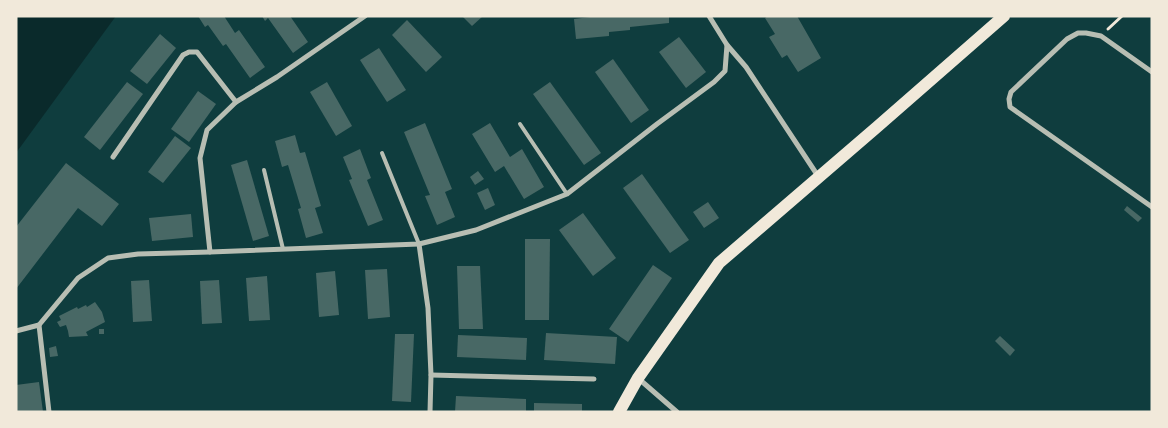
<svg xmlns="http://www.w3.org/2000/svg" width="1168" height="428" font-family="'Golos Text',sans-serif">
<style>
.water{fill:#0a2a2b}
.building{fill:#486865}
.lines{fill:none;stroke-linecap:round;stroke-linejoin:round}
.path{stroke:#f1e9da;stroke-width:3}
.service{stroke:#b8beb3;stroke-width:4}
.minor{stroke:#b8beb3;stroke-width:5}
.primary{stroke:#f1e9da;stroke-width:12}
</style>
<rect width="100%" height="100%" fill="#0f3d3e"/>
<path class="water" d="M16 16H116L16 153Z"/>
<g class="building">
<path d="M198 16H224L235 33 239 30 265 67 250 78 226 44 223 46 208 25 205 27Z"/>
<path d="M262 16H290L308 42 293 53 268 18 265 21Z"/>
<path d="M462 16H483L472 26Z"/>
<path d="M598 16H669V23L630 27V30L609 32V36L576 39 574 19Z"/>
<path d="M768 16H797L821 58 798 72 787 55 782 58 769 37 775 34 765 18Z"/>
<path d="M407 20 442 57 426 72 392 35Z"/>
<path d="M160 34 176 48 147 84 130 71Z"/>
<path d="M679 37 706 72 686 88 659 52Z"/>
<path d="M379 48 406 90 387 102 360 60Z"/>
<path d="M613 59 649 110 631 123 595 72Z"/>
<path d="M127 82 143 94 100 150 84 137Z"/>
<path d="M327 82 352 126 336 136 310 92Z"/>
<path d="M550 82 601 153 584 165 533 94Z"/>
<path d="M198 91 216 104 189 142 171 129Z"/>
<path d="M425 123 452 189 445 192 455 217 437 225 425 196 430 195 404 132Z"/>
<path d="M490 123 510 157 522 149 544 187 524 199 504 166 495 172 472 134Z"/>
<path d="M295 135 300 153 305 152 321 206 315 208 323 233 306 238 298 209 301 208 288 165 282 167 275 141Z"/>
<path d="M175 136 191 148 163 183 148 172Z"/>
<path d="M360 149 371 178 367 180 383 220 368 226 349 180 352 179 343 157Z"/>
<path d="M247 160 269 236 253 241 231 165Z"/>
<path d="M66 163 119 204 102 226 78 208 16 289V227Z"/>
<path d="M478 171 484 179 475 185 470 177Z"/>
<path d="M642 174 689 240 670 253 623 188Z"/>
<path d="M488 188 495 205 485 210 477 193Z"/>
<path d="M708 202 719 218 704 228 693 212Z"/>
<path d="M1127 206 1142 218 1138 222 1124 210Z"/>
<path d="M583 213 616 258 593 276 559 230Z"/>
<path d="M191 214 193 237 152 241 149 218Z"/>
<path d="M525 239H550L549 320H525Z"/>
<path d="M653 265 672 278 628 342 609 329Z"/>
<path d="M457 266H480L483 329H459Z"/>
<path d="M387 269 390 317 368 319 365 270Z"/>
<path d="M335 271 339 315 319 317 316 273Z"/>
<path d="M267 276 270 320 249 321 246 278Z"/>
<path d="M149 280 152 321 133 322 131 281Z"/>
<path d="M219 280 222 323 202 324 200 281Z"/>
<path d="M95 302 102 312 105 322 86 332 88 336 69 337 68 331 66 325 60 327 57 322 61 320 59 316 77 307 78 309 86 305 87 307Z"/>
<rect x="99" y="329" width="5" height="5"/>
<path d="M546 333 617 337 615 364 544 360Z"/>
<path d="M395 334H414L411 402 392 401Z"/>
<path d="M458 335 527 338 526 360 457 357Z"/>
<path d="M1000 336 1015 350 1010 356 995 341Z"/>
<path d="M56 346 58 356 50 357 49 348Z"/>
<path d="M39 382 43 412H17L16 385Z"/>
<path d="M456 396 526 399V412H455Z"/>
<path d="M534 403 582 404V412H534Z"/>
</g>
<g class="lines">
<path class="path" d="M1108 29 1122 16"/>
<g class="service">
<path d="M520 124 567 194"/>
<path d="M382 153 419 244"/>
<path d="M264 170 283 249"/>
</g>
<g class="minor">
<path d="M365 16 277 77 236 102 207 130 200 158 210 252 419 244 476 230 567 194 657 124 714 82 725 71 727 45 709 16"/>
<path d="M727 45 746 67 816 173"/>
<path d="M1152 72 1101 36 1086 33H1078L1067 39 1011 92 1009 99 1010 107 1152 207"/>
<path d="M113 157 183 55 189 52H197L236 102"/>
<path d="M419 244 428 308 431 375 430 412"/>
<path d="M39 325 49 412"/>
<path d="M16 331 39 325 78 278 108 258 138 254 210 252"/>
<path d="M431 375 594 379"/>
<path d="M639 379 677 412"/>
</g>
<path class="primary" d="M619 412 638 378 719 263 877 127 1004 16"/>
</g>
<rect width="1168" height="428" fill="none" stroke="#f1e9da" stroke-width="35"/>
</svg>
